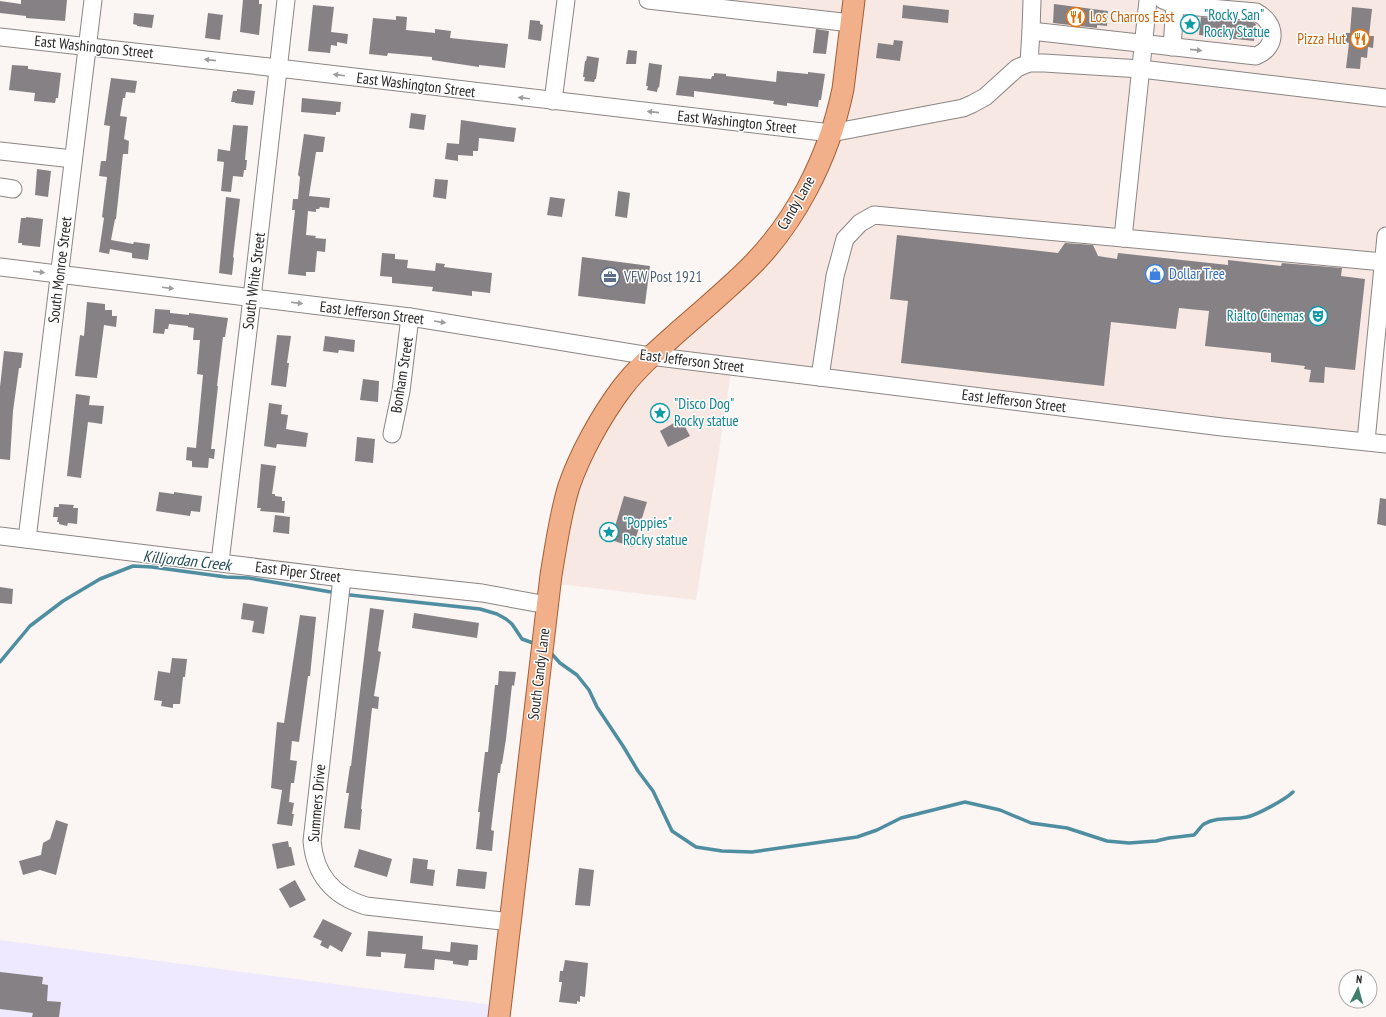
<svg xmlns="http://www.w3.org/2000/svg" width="1386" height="1017" font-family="'PT Sans Narrow',sans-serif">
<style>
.built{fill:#f7e8e3}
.education{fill:#eee9ff}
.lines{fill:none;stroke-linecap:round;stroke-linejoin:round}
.stream{stroke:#4e8ea0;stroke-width:3.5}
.building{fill:#868184}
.minor-casing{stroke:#8b8583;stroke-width:19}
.major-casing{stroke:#a45e34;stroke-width:23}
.minor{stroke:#fff;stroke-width:17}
.major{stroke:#f1b08a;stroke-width:21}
.oneway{fill:#9e9d9d}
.labels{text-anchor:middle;stroke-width:3;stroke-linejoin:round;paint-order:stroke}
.culture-label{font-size:15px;fill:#0d838f;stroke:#fff;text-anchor:start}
.food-label{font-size:15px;fill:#c56008;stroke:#fff;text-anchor:start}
.street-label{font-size:15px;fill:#282625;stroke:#fff}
.shop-label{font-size:15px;fill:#366cbe;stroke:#fff;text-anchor:start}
.service-label{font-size:15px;fill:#4e5e75;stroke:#fff;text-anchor:start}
.water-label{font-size:16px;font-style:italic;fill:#234d58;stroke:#fff}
</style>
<rect width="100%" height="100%" fill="#fbf5f3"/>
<path class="built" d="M648 0H1386V242L1366 441 732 366 696 600 550 583 599 421 692 319 806 190 851 23Z"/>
<path class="education" d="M0 940 501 1006 499 1017H0Z"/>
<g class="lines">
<g class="stream">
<path d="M350 595 480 609 497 614 506 619 512 624 522 639 533 643"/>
<path d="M550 652 560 663 577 675 589 690 597 707 623 746 638 771 653 791 672 831 696 847 722 851 752 852 857 837 877 830 901 818 965 802 1000 810 1031 823 1067 828 1107 841 1129 843 1156 841 1169 838 1194 835C1197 832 1201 826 1204 824 1217 816 1233 820 1247 817 1257 815 1286 799 1293 792"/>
<path d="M0 662 30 626 63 601 100 579 133 566 152 567 226 577 249 578 331 592"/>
</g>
</g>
<g class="building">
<path d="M21 0H67L65 21 26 18V16L0 13V1L21 4Z"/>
<path d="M243 0H259V4H262L259 35 240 32Z"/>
<path d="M1054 4 1108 11 1107 26 1097 25V28L1053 23Z"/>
<path d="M313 5 334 7 331 32 348 34 347 44 337 42V46L331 45 330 53 308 51Z"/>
<path d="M903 5 949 10 948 23 902 18Z"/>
<path d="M1352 7 1372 9 1369 36H1374L1373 48 1368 47 1367 58 1361 57 1360 69 1346 68 1349 43 1345 42 1346 33H1350Z"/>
<path d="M134 13 154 15 152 28 137 26V25L133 24Z"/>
<path d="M208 13 223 15 220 40 205 38Z"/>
<path d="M396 16 407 17 406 30 435 33V29L451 31 450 38 508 44 505 68 479 65V67L432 60V57L388 53 387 56 369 54 373 18 396 20Z"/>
<path d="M1201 17 1253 22 1256 24 1254 41 1199 35Z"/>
<path d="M530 20 540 21V24L543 25 541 41 528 39Z"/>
<path d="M816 29 829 31 826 54 813 53Z"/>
<path d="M894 40 903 41 900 61 876 58 878 43 893 45Z"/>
<path d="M628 50 637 51 636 64H626Z"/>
<path d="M587 56 599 58 596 79H595L594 82 584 81 585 77H583L585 61H586Z"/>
<path d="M649 63 662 65 659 88 658 87 657 92 647 90 648 86H646Z"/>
<path d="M12 65 28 66V69L61 73 58 98H56L55 103 34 101 35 93 9 90Z"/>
<path d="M777 71 808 74V72L825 74 821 100H819L818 107 787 103V106L773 104 774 101 694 91V97L676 95 679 76 711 79 712 76H714V73L726 74V76L776 82Z"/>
<path d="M111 78 137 81 135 93 126 92 125 98H123L120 116 127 117 124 139 129 141 128 154H123L116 219H115L111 240 133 244 134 242 150 244 148 260 132 258V253L110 249 109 254 99 252 104 218 102 217 107 177 99 176 101 161H106L110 126 104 125Z"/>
<path d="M237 89 255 91 253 105 235 103V102H231L233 91H237Z"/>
<path d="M302 98 341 102 340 112H336V115L301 112Z"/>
<path d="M411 113 426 115 424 130 409 128Z"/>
<path d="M461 120 516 128 514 142 479 138 478 151H473V156L458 155V161L445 159 447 143 459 144Z"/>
<path d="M233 125 248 126 245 160H247L246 170H244L243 177 233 176 231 192 221 191 224 162 217 161 218 149 230 151Z"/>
<path d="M304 134 325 137 323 152H316L309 196 330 198 329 208 320 207 319 209H316V212L308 211 306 235 316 236 315 238 326 239 325 252 317 251 315 272H306V276L288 274 295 210H292L293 199H298L300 177 298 175Z"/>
<path d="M37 169 51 171 48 197 35 195Z"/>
<path d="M435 179 448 180 446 199 433 197Z"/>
<path d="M618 191 630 193 627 218 615 216Z"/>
<path d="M226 197 240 199 233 257 234 258 232 275 219 273Z"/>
<path d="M550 197 565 199 562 217 547 215Z"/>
<path d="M26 217 43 219 40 247 22 245V243H18L21 218H26Z"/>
<path d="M897 235 1058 253 1065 243 1093 245 1098 256 1117 259 1118 253 1228 265V260L1281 266 1282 263 1342 268 1341 276 1365 279 1355 370 1325 367 1324 383 1309 382 1311 370 1304 369 1305 366 1271 362V353L1205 346 1209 311 1179 308 1176 329 1111 322 1104 386 901 363 908 301 890 299Z"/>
<path d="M382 253 395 254V259L408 260 407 268 435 271 436 263 445 264 444 267 492 273 490 293 472 291V296L432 291 433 287 392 283V277L380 276Z"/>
<path d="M582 257 650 266 645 304 578 296Z"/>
<path d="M87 302 105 304V310H112V316H117L116 327 104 325 97 378 75 376 80 335 84 336Z"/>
<path d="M155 309 170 310V313L189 315V313L228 318 225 337H223L217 386H218L211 449H215L214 459 209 458 208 468 192 467V461L186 460 187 447 196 448 203 375 197 374 200 340H193L194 328 188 327V326L169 324 168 329H165L164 334 153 333Z"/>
<path d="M277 335 291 336 287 363H289L286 387 271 385Z"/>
<path d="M325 336 355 340 354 352 339 350 338 353 323 351Z"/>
<path d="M4 351 23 353 21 368H19L13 411 10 460 0 459V387Z"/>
<path d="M363 379 379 381 378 402 360 400Z"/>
<path d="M76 394 90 396 89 405 104 406 102 424 88 422 81 478 67 476Z"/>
<path d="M269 403 282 405 281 414 288 415 286 429 308 433 306 447 277 444 276 448 264 446Z"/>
<path d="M681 419 690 436 668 447 660 431Z"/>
<path d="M357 437 375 439 373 463 355 461Z"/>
<path d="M261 464 276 466 272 494H275V496L282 497V501H285L284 513 260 511 261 508H257Z"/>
<path d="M159 492 174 494V492L202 496 200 512 191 511 190 516 156 511Z"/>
<path d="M624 496 647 502 633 547 611 540Z"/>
<path d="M1380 498 1386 499V526L1377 524Z"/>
<path d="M59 504 74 505 73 508H78L77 524 68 523 67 526 59 524V522H57L58 517H53L54 507H59Z"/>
<path d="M275 515 290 517 289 534 273 532Z"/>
<path d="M0 587 13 589 12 604 0 603Z"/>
<path d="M243 603 268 607 264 634 252 632 254 621 241 619Z"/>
<path d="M370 608 384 610 378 651 381 652 374 696 379 697 378 709 372 708 361 809H362L360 830 344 828 349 793H346L350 766H351Z"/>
<path d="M414 613 479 623 477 638 412 628Z"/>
<path d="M300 615 316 617 310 676H308L299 742 292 741 290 760 297 761 294 783H291L289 802 294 803 292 814H294L292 826 277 824 282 790 271 788 277 722 284 723Z"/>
<path d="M172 658 187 659 185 677H183L180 704H173V708L161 706 162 701 154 700 158 671 170 673Z"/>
<path d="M499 671 516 672 514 686 512 685 506 739 502 764H501L500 773H498L491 830 494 831 492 851 476 849 480 812H478L485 752H488L495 685H498Z"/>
<path d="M56 820 68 824 56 875 40 870 23 875 19 861 41 855 43 843 50 839Z"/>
<path d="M288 841 289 847H291L295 865 277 869 272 844Z"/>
<path d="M359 849 392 859 387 877 354 867Z"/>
<path d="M413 858 428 860 427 869 435 870 433 886 410 883Z"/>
<path d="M579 868 594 870 590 906 575 905Z"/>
<path d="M458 869 487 872 485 889 456 886Z"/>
<path d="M295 880 306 900 290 908 279 889Z"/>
<path d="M323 919 352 933 342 952 330 945 328 949 320 945 322 941 313 937Z"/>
<path d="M368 931 423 936 422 949 450 952 451 942 478 945 477 960H469L468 966 453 964V961L435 959 434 970 404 968 406 954 381 952V957L366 956Z"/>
<path d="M565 960 588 963 585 997 580 996V1002L577 1001V1004L559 1002 562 982H559L560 971H563Z"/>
<path d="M0 972 43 977 42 984 48 985 47 1001 61 1002 59 1017H32L33 1013 0 1009Z"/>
</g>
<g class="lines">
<defs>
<g id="minor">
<path d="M648 0 851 23"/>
<path d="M1032 0 1031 31 1256 56C1278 47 1277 23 1256 12L1175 5 1163 0"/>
<path d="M0 37 278 68 831 133 963 108 972 104 985 97 1017 68 1029 63H1044L1141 69 1386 98"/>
<path d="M1172 47 1175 5"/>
<path d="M1029 63 1031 31"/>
<path d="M553 101 566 0"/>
<path d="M0 151 73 159"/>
<path d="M0 187 13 189"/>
<path d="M1123 238 1148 0"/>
<path d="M0 267 410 317 650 356 1222 427 1386 444"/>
<path d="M820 377 835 276 845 239 860 223 874 215 1383 262"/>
<path d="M392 434 401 391 410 317"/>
<path d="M1366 441 1386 236"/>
<path d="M0 536 342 578 482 593 547 605"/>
<path d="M27 539 93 0"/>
<path d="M220 562 252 298 286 0"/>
<path d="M342 578 312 841C315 875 333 896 366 906L511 922"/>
</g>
<path id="major" d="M499 1017 551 575C556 546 560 515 569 486 580 454 601 416 622 388 638 367 659 349 679 331 701 312 723 293 744 273 795 225 829 157 843 89L854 0"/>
</defs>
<use href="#minor" class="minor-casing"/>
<use href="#major" class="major-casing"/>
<use href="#minor" class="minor"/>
<use href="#major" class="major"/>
</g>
<defs><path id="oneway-solid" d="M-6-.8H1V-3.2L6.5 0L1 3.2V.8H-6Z"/></defs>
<g class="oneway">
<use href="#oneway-solid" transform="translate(1196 50) rotate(6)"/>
<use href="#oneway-solid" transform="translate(210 60) rotate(-174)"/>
<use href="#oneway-solid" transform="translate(339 75) rotate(-173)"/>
<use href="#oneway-solid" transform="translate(524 98) rotate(-173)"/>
<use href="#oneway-solid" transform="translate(653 112) rotate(-174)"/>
<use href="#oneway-solid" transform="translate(39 272) rotate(7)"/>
<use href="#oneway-solid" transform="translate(168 288) rotate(7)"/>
<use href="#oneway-solid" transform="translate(297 303) rotate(7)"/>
<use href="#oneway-solid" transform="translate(440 322) rotate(9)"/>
</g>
<defs>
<symbol id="restaurant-ring" viewBox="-11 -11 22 22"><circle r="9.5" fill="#fff" stroke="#e8710a" stroke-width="1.5"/><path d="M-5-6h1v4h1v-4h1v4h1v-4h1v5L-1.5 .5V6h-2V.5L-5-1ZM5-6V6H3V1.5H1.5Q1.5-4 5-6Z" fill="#e8710a"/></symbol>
<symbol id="sight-ring" viewBox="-11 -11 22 22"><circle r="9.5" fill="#fff" stroke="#0f9aa8" stroke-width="1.5"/><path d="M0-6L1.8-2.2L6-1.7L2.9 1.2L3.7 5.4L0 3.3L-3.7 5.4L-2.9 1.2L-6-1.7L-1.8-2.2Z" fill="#0f9aa8"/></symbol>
<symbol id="shop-ring" viewBox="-11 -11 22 22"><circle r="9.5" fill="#fff" stroke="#3f7fe0" stroke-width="1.5"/><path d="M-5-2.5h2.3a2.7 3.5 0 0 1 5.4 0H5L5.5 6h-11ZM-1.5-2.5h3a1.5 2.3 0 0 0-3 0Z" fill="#3f7fe0"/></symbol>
<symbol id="office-ring" viewBox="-11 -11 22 22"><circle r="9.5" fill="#fff" stroke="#5c6f8a" stroke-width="1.5"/><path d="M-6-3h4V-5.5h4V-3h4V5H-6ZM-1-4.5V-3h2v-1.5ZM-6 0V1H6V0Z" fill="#5c6f8a"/></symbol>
<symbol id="theatre-ring" viewBox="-11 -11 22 22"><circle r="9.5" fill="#fff" stroke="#0f9aa8" stroke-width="1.5"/><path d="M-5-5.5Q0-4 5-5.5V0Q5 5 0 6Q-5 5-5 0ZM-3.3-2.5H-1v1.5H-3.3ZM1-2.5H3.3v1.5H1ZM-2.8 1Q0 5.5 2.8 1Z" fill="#0f9aa8"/></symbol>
</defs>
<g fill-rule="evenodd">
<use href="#restaurant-ring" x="1065" y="6" width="22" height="22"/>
<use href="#sight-ring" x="1179" y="13" width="22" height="22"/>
<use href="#restaurant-ring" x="1349" y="28" width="22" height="22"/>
<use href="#shop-ring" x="1144" y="263" width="22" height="22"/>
<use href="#office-ring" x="599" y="266" width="22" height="22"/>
<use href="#theatre-ring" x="1307" y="305" width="22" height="22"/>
<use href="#sight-ring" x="649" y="402" width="22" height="22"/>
<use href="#sight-ring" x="598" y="521" width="22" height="22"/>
</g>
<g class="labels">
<g class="culture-label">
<text x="1204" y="20">"Rocky San"<tspan x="1204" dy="17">Rocky Statue</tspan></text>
<text x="1304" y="321" text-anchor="end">Rialto Cinemas</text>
<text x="674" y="409">"Disco Dog"<tspan x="674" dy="17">Rocky statue</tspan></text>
<text x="623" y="528">"Poppies"<tspan x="623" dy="17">Rocky statue</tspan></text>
</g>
<g class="food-label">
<text x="1090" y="22">Los Charros East</text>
<text x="1346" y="44" text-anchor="end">Pizza Hut</text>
</g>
<g class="street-label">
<text transform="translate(94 47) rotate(6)" y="5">East Washington Street</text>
<text transform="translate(416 85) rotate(7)" y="5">East Washington Street</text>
<text transform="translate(737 122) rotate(6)" y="5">East Washington Street</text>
<text transform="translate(796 203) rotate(-60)" y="5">Candy Lane</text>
<text transform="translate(60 270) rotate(-83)" y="5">South Monroe Street</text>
<text transform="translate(254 281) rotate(-83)" y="5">South White Street</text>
<text transform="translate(372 313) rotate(7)" y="5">East Jefferson Street</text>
<text transform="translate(692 361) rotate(7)" y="5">East Jefferson Street</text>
<text transform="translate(402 375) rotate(-81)" y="5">Bonham Street</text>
<text transform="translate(1014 401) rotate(7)" y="5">East Jefferson Street</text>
<text transform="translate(298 572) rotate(7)" y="5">East Piper Street</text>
<text transform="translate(539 674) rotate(-83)" y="5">South Candy Lane</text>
<text transform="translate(317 803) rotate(-85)" y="5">Summers Drive</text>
</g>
<g class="shop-label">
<text x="1169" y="279">Dollar Tree</text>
</g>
<g class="service-label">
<text x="624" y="282">VFW Post 1921</text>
</g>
<g class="water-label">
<text transform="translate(187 560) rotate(6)" y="6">Killjordan Creek</text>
</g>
</g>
<g transform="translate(1358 989) rotate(6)"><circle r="19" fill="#ffffff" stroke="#a9a8a8"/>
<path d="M0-3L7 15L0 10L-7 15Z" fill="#3e7e6d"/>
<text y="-6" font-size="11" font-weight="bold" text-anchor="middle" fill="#282625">N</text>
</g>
</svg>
